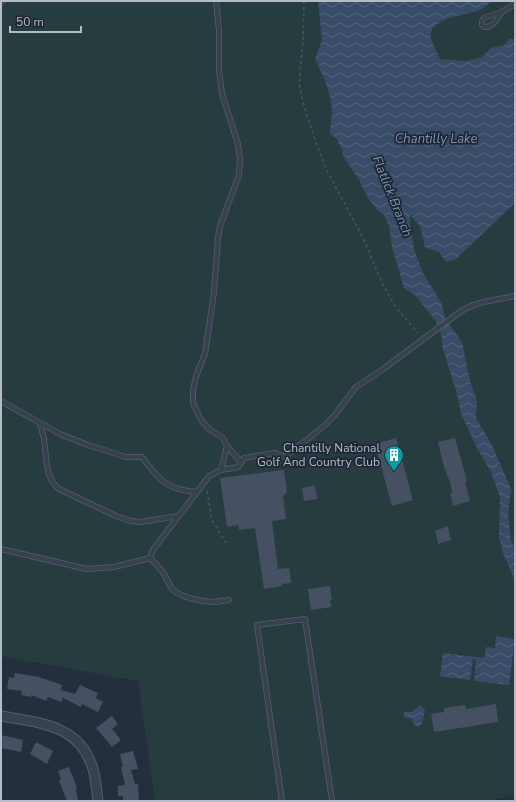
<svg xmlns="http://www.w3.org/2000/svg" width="516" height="802" font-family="'Nunito Sans',sans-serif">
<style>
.green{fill:#263c3f}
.water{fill:url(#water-waves)}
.building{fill:#455162}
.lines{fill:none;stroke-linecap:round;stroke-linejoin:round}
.lane-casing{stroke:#565f6c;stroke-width:6}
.street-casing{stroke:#565f6c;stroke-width:11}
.path{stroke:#44595c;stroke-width:1.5;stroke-dasharray:3 3;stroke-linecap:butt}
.lane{stroke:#38414e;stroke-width:4.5}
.street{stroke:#38414e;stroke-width:9}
.labels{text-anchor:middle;stroke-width:3.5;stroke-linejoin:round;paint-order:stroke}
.poi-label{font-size:12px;fill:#b4bcc9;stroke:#1d2633;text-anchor:end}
.water-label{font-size:13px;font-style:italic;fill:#7c92b1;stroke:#1d2633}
</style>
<defs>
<pattern id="water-waves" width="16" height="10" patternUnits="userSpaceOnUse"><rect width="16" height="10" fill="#394c67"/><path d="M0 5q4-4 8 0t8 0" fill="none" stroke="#53647b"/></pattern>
</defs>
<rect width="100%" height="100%" fill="#242f3e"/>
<path class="green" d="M1 1H515V795L489 801H155L138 681 1 656Z"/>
<g class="water">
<path d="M318 1H492C489 3 485 7 482 9 470 15 427 17 431 38 433 45 437 52 440 59L466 61 482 57 491 48 505 45 509 39H515V203L455 260 446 262 439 252 425 247 420 226 410 214V225L414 249 423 273 442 304 445 318 453 330 462 342 470 381 477 401 476 418 492 445 511 489 508 515 511 540 515 549V580L503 553 499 537 500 497 491 472 477 448 461 414 457 394 443 349 441 334 437 323 416 296 404 288 392 247 389 226 384 215 378 211 368 198 358 178 343 156 342 149 336 138 330 134C330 126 332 117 332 109 331 91 322 74 315 59L322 40Z"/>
<path d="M496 636 515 639 509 685 474 681 476 659H473L470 680 440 676 443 653 484 658 486 647 495 648Z"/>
<path d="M420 705 425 710 422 724 418 727 414 725 412 718H404V712H412Z"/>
</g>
<g class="building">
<path d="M396 438 413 500 392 506 375 444Z"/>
<path d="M455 438 467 481 465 482 470 501 453 506 450 493H452L450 482 444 467 438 442Z"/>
<path d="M284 470 287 492 283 496 286 519 272 521 278 569 289 568 291 583 282 584V586L264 589 255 528 239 530 238 525 227 527 220 478Z"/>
<path d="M315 485 317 499 304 501 302 488Z"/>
<path d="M448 526 451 540 438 544 435 531Z"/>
<path d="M330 586 332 600H330L331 607 311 610 308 589Z"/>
<path d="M15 673 39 677 62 685 61 690 75 694 80 685 98 693 96 698 103 702 98 712 82 704 81 707 63 698 61 702 48 697 46 701 31 695V697L21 695 22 691 7 689 9 677 14 678Z"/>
<path d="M496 704 498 722 434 732 431 714 444 712V708L465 705 466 709Z"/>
<path d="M112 716 118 724 112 729 121 740 112 747 96 728Z"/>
<path d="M1 735 23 740 21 752 1 748Z"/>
<path d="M36 742 53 751 47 764 30 754Z"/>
<path d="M133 751 138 769 131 770 135 784H138L139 801H123V796H118V786L125 785 121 767H123L120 754Z"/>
<path d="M69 767 77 788 76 789 78 801H67L59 780 61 779 58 771Z"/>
</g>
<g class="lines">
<defs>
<g id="lane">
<path d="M216 1 219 31V70L222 94 238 144 240 160 239 175 220 226 218 238 214 292 205 354 196 376 193 391V403L201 420 209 429 223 438 227 446"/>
<path d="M1 3 3 1"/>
<path d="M502 12C497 19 493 28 484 27L482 25V21L484 18 502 12 515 4"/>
<path d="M1 401 60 434 88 445 126 457H142C159 480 167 490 197 492"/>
<path d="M40 423C41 429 43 434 44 439 47 457 44 477 59 489L116 516 131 521 140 522 179 516"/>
<path d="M221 470 227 446 241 462"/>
<path d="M1 549 87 569 114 567 150 558"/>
<path d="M229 600 215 602 203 601 189 598 177 593 172 589 163 572 150 558 153 550 209 476 221 470 238 467 244 458 275 453 285 457 324 426 334 416 356 387 382 370 457 314C477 300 492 301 515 296"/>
<path d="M282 801 257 625 305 619 332 801"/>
</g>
<path id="street" d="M1 716C41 723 83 725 94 773 96 782 97 792 98 801"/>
</defs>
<use href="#lane" class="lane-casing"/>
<use href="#street" class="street-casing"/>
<g class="path">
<path d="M304 1 303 42 299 83 303 103 313 134 325 167 363 238 383 285 395 306 418 333"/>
<path d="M207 491 212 520 226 543"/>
</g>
<use href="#lane" class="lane"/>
<use href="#street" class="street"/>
</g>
<defs>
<symbol id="building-pin" viewBox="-11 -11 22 30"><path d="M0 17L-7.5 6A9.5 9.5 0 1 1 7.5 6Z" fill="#0f9aa8" stroke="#1d2633"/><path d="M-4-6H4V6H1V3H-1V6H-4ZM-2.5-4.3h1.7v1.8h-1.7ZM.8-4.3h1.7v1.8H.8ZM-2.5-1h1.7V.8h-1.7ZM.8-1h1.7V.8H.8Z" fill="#fff"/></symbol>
</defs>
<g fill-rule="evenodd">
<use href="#building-pin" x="383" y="444" width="22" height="30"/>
</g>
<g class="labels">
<g class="poi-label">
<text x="380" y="452">Chantilly National<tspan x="380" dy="14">Golf And Country Club</tspan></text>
</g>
<g class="water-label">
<text x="436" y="143">Chantilly Lake</text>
<text transform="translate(393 196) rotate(68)" y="5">Flatlick Branch</text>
</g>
</g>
<rect width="516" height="802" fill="none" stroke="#b4bcc9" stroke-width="4"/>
<path d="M10 26v6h71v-6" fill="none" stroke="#b4bcc9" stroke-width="2"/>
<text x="16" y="26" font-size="12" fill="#b4bcc9" stroke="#1d2633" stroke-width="3" paint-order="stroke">50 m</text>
</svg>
